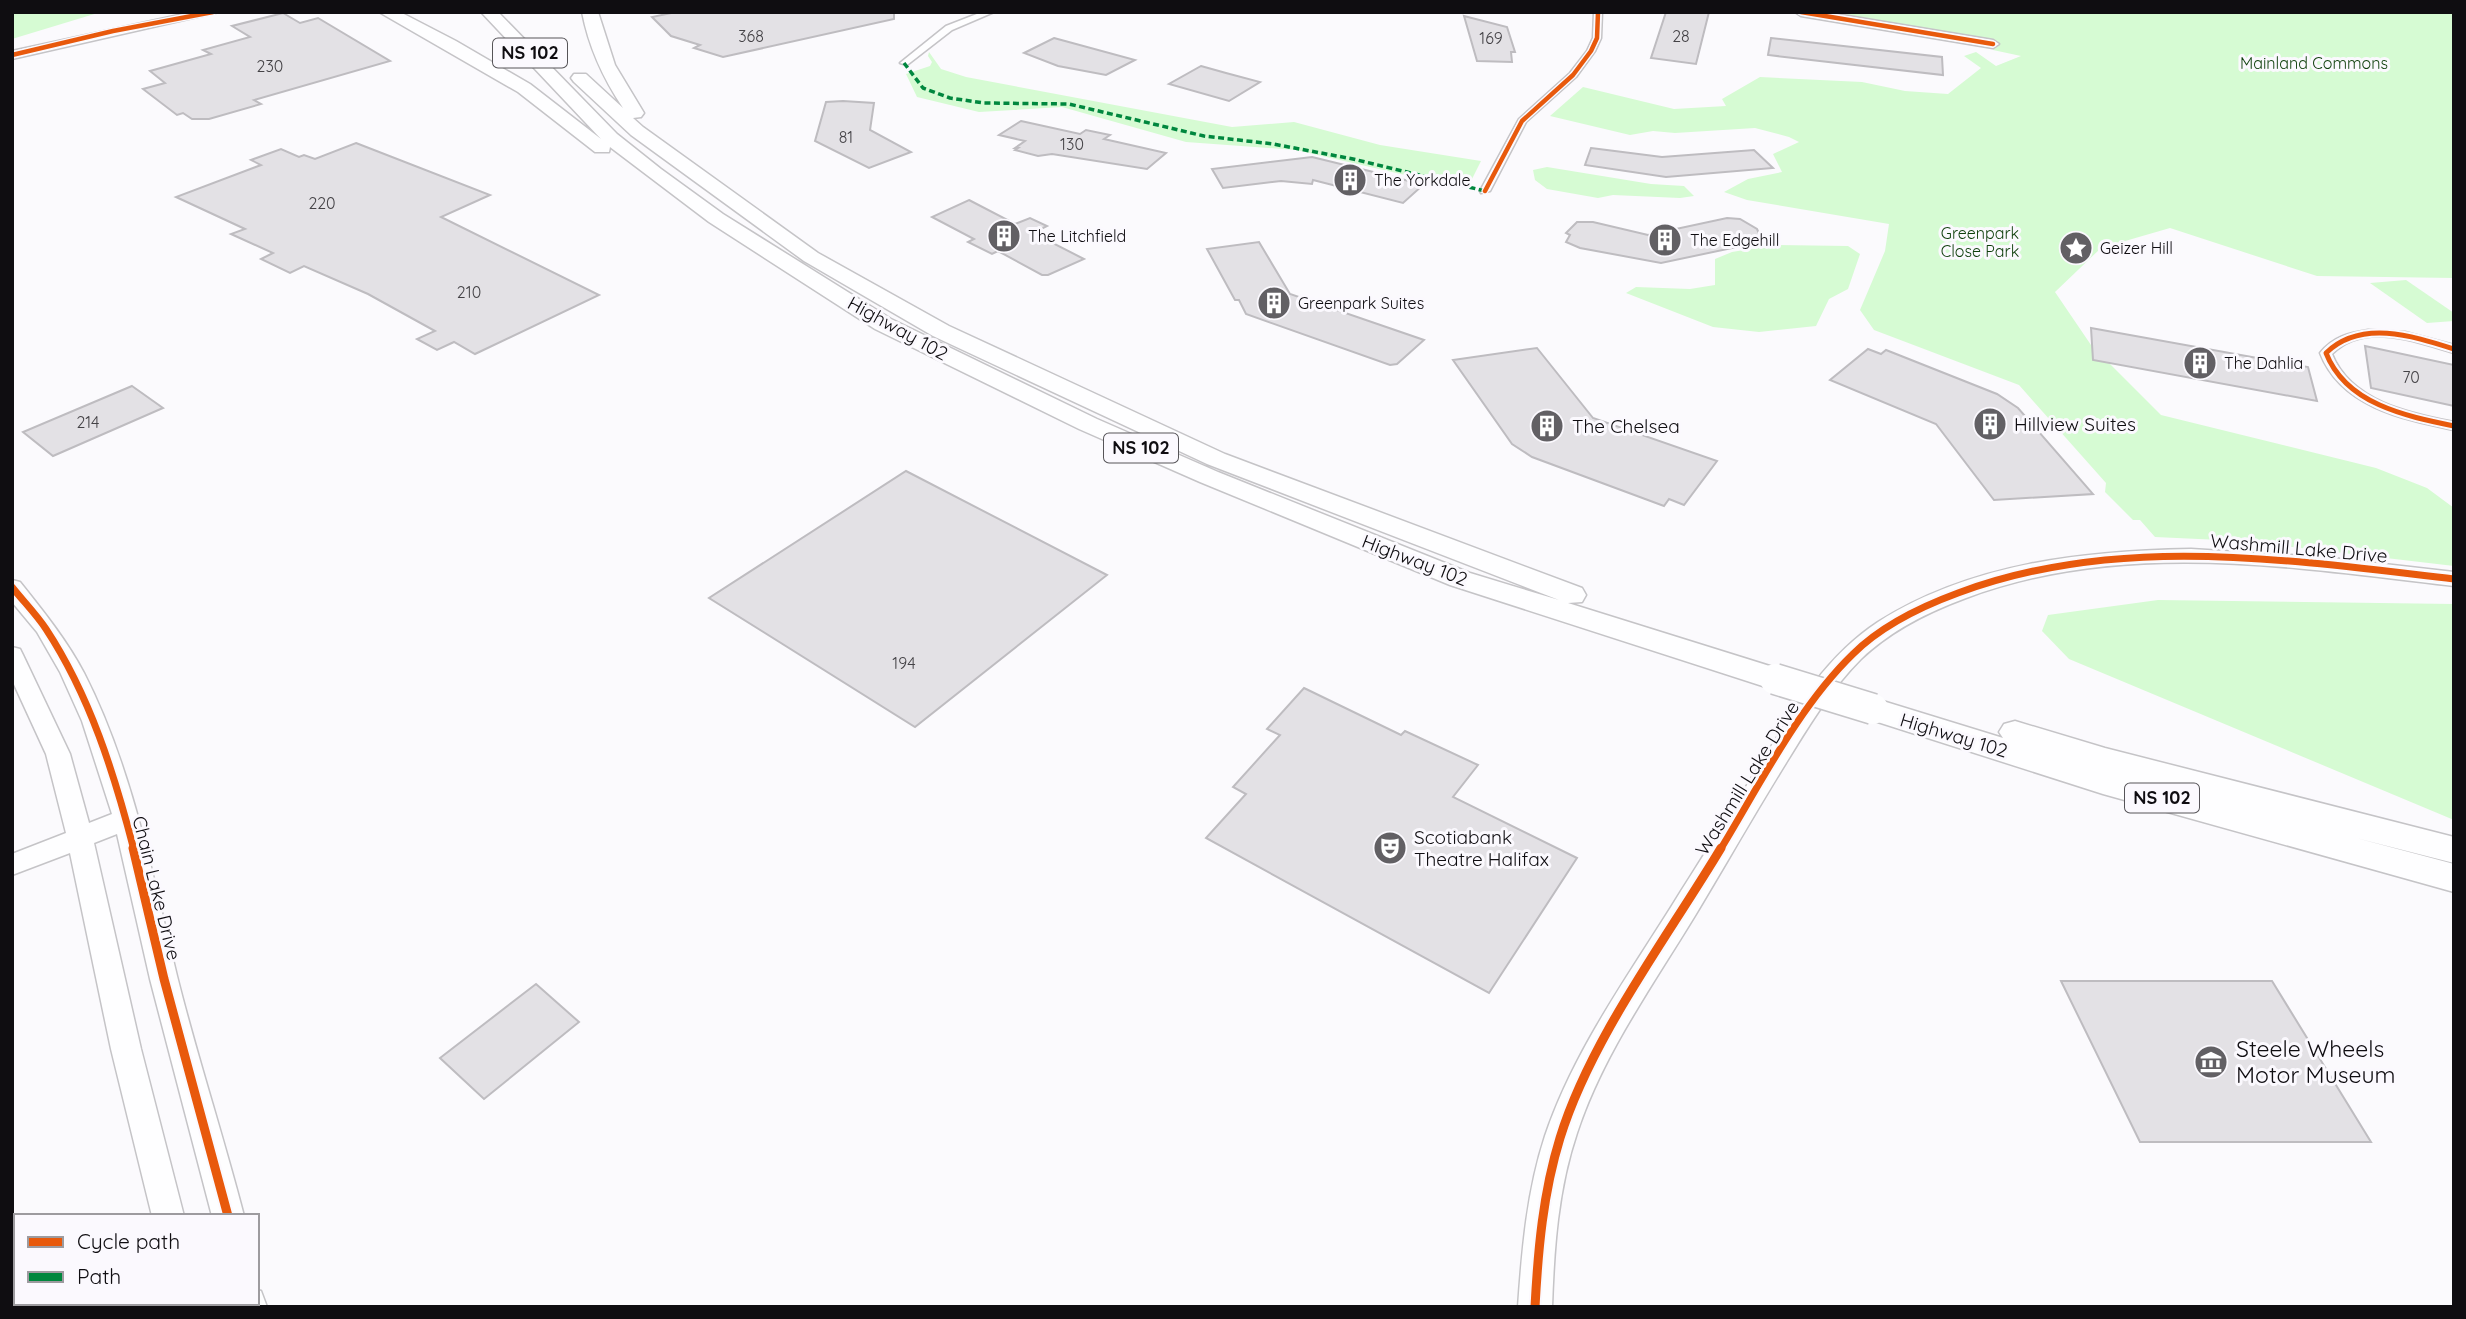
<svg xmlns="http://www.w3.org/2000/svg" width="2466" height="1319" font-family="Quicksand,sans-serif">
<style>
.green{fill:#d6fbd3}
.building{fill:#e3e1e5;stroke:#bebcc0;stroke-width:2}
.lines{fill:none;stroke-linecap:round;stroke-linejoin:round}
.street-casing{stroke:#c5c4c7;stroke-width:3}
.secondary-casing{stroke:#c5c4c7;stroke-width:3}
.highway-casing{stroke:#c5c4c7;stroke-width:3}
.street{fill:#fefeff;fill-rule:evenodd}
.secondary{fill:#fefeff;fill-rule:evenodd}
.highway{fill:#fefeff;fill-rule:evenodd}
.highway-bridge-casing{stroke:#c5c4c7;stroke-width:33;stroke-linecap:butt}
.highway-bridge{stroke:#fefeff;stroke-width:30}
.quiet{stroke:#00873e;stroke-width:3.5;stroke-dasharray:6 3.5;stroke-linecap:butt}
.cycleway-far3-casing{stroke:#fbf9fe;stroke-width:7}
.cycleway-far2-casing{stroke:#fbf9fe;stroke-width:9}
.cycleway-far1-casing{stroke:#fbf9fe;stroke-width:11}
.cycleway-casing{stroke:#fbf9fe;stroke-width:13}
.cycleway-far3{stroke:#e8590c;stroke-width:4.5}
.cycleway-far2{stroke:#e8590c;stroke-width:5}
.cycleway-far1{stroke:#e8590c;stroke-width:7}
.cycleway{stroke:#e8590c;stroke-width:9}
.labels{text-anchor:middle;stroke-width:6;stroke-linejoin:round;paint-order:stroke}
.number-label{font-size:16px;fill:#444246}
.far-park-label{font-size:16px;fill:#0e3f0b;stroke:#fbf9fe}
.far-poi-label{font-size:16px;fill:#0f0d11;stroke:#fbf9fe;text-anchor:start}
.shield{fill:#fbf9fe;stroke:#565458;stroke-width:2}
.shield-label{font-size:18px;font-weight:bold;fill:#0f0d11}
.street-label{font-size:19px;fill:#0f0d11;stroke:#fbf9fe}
.poi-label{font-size:19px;fill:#0f0d11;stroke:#fbf9fe;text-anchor:start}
.near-poi-label{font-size:23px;fill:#0f0d11;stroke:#fbf9fe;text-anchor:start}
</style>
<rect width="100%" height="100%" fill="#fbfafd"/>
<g class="green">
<path d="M12 12H101L12 39Z"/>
<path d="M1820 12H2454V278L2317 276 2170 228 2101 248 2055 292 2091 345 2161 415 2376 468 2427 488 2454 508V566L2242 541 2155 537 2140 520H2133L2105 492 2106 483 2019 385 1874 330 1860 310 1885 251 1889 224 1747 200 1724 192 1748 179 1782 172 1773 154 1799 142 1789 137 1755 128 1675 133 1653 131 1630 135 1550 116 1583 87 1674 109 1726 106 1722 99 1760 77 1862 82 1905 91 1948 94 1981 68 1964 56 1976 52 1996 66 2021 56 1993 50 1998 41Z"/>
<path d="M929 52 941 69 966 77 1232 127 1294 122 1380 145 1481 161 1472 179 1459 185 1427 180 1296 150 1186 142 1062 107 979 112 917 97 906 74 930 66 932 62 928 56Z"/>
<path d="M1547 167 1651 184 1684 186 1694 196 1680 198 1613 195 1598 198 1547 189 1535 180 1533 170Z"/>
<path d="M1774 245 1848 246 1860 254 1848 289 1829 299 1816 326 1759 332 1713 327 1626 293 1636 287 1690 289 1715 285V259L1732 252Z"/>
<path d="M2406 280 2454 313V321L2427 323 2370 283Z"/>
<path d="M2158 600 2454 604V820L2069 659 2042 631 2048 615Z"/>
</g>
<g class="building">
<path d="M676 12H894V19L723 57 694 48 700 45 671 36 652 17Z"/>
<path d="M1666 12H1709L1696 64 1651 58Z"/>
<path d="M283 13 300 23 318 18 390 61 254 100 261 104 209 119H192L183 113 177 115 143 89 165 83 150 71 211 54 203 50 250 37 232 26Z"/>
<path d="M1464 16 1507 27 1515 52H1511L1512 62 1477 61Z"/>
<path d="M1054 38 1135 60 1106 75 1058 66 1024 53Z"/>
<path d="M1771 38 1942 57 1943 75 1768 55Z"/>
<path d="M1201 66 1226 73 1260 82 1229 101 1169 84Z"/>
<path d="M843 101 874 103 870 130 911 152 869 168 815 141 826 102Z"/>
<path d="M1021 121 1080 134 1086 130 1110 135 1104 139 1166 153 1147 169 1052 154 1038 156 1015 150 1018 148H1015L1025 141 999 135Z"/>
<path d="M356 143 490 195 441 217 599 295 475 354 454 342 437 350 417 339 435 331 368 294 304 266 290 273 261 259 273 253 231 234 245 229 176 197 261 165 251 160 281 149 299 157 304 155 315 159Z"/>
<path d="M1591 148 1662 157 1754 150 1773 168 1666 177 1585 165Z"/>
<path d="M1312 157 1398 178 1423 185 1403 203 1313 180 1312 184 1281 181 1223 188 1212 169Z"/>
<path d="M969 200 1015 224 1030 218 1047 226 1033 233 1084 259 1048 275H1042L998 251 992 254 968 242 974 239 932 217Z"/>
<path d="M1727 218 1740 219 1757 229 1764 245 1751 244 1661 263 1580 248 1566 242 1570 235 1566 233 1577 222H1593L1648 235Z"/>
<path d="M1259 242 1290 294 1424 340 1397 364 1390 365 1246 314 1239 300H1235L1207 249Z"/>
<path d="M2091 328 2308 367 2317 401 2093 360Z"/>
<path d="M2365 346 2454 365V406L2371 388Z"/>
<path d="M1537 348 1593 418 1717 461 1684 505 1669 499 1664 506 1532 457 1512 444 1453 360Z"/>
<path d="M1868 349 1881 354 1886 350 1997 394 2018 408 2093 494 1994 500 1936 424 1830 380Z"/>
<path d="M132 386 163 408 53 456 23 432Z"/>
<path d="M906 471 1107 575 915 727 709 598Z"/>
<path d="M1304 688 1401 735 1405 731 1478 765 1453 797 1577 858 1489 993 1206 838 1246 794 1233 787 1280 735 1267 729Z"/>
<path d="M2061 981H2272L2371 1142H2140Z"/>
<path d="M536 984 579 1022 484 1099 440 1058Z"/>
</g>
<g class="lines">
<defs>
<g id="street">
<path d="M982 12H994L952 30 907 65 900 63 946 26Z"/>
<path d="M1594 12H1602L1601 38 1595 51 1576 77 1526 122 1490 191 1481 193 1480 191 1519 119 1570 73 1587 51 1593 38Z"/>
<path d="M2368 330 2405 332 2454 345V353C2416 342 2365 321 2332 354 2351 401 2408 413 2454 422V430C2402 419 2341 407 2320 353 2333 337 2348 333 2368 330Z"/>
</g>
<g id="secondary">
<path d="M193 12H219L12 59V51Z"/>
<path d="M1795 12H1824L1993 40 1999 44 1993 48 1801 16Z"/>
<path d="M2191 549 2323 557 2454 572V586C2292 567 2122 539 1966 598 1928 612 1890 631 1861 659 1831 689 1808 727 1786 763 1755 813 1726 864 1696 914 1653 985 1603 1054 1577 1133 1558 1189 1554 1248 1552 1307H1518C1522 1249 1527 1191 1545 1136 1575 1047 1632 971 1681 891 1708 849 1734 805 1761 763 1793 711 1826 656 1878 622 1971 563 2083 551 2191 549Z"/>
<path d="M12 580 20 582C43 611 66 639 84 673 132 767 152 873 177 976 197 1056 223 1135 244 1216H212L150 979 117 834 94 843 141 1049 184 1216H152L111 1049 70 853 12 875V854L66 833 46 754 12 680V647L20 649 23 655 70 754 89 823 112 814 82 721 60 672 37 632 12 602Z"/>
<path d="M257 1290 261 1291 267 1307H233L232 1303H257Z"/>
<path d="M172 1303H206L207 1307H173Z"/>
</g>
<g id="highway">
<path d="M379 12H400L456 41 530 84 601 139 481 12H498L617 134 661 169 723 214 891 319 1097 419 1218 472 1470 573 1559 600 1207 464 933 336 804 261 631 135 574 82 571 78 574 74H586L623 108C603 78 589 48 582 12H598L615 65 644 113 641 117 633 118 643 127 818 253 949 326 1225 454 1582 588 1586 595 1582 602 1568 603 1786 671 1790 679 1786 687 1775 690 1450 585 1200 482 1079 429 875 329 709 222 610 147 609 152H595L518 92Z"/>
<path d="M1873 698 2003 738 1999 732 2004 724 2015 721 2105 748 2454 837V863L2356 838 2454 864V892L2103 794 1862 717 1858 709 1862 701Z"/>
</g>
</defs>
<use href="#street" class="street-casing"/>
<use href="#secondary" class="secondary-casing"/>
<use href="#highway" class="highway-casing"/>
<use href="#street" class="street"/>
<use href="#secondary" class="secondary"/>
<use href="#highway" class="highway"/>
<defs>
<path id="highway-bridge" d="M1775 679 1873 709"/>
</defs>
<use href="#highway-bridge" class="highway-bridge-casing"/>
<use href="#highway-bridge" class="highway-bridge"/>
<path class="quiet" d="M904 63 923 88 950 98 984 103 1069 104 1204 136 1273 144 1353 159 1485 191"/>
<defs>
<g id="cycleway-far3">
<path d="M1801 12 1993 44"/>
<path d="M12 55 113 31 213 12"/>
<path d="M1485 191 1522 121 1573 75 1591 51 1597 38 1598 12"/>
</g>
<path id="cycleway-far2" d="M2454 349C2413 336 2361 319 2326 353 2346 404 2405 416 2454 426"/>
<g id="cycleway-far1">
<path d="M12 587C23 601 36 614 46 629 90 696 114 773 134 850"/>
<path d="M1720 850C1759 786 1799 706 1853 654 1882 625 1920 607 1958 593 2118 533 2288 560 2454 579"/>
</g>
<g id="cycleway">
<path d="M133 848 164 979 228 1216"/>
<path d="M1535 1307C1538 1250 1543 1193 1560 1138 1591 1038 1667 938 1721 848"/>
</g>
</defs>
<use href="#cycleway-far3" class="cycleway-far3-casing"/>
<use href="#cycleway-far2" class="cycleway-far2-casing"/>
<use href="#cycleway-far1" class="cycleway-far1-casing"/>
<use href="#cycleway" class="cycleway-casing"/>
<use href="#cycleway-far3" class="cycleway-far3"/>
<use href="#cycleway-far2" class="cycleway-far2"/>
<use href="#cycleway-far1" class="cycleway-far1"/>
<use href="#cycleway" class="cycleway"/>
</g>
<defs>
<symbol id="building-disc" viewBox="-11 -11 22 22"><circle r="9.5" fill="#626064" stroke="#fbf9fe"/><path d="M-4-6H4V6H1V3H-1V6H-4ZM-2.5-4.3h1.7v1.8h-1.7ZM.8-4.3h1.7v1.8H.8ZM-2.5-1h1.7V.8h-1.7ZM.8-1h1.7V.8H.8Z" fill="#fff"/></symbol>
<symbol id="sight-disc" viewBox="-11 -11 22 22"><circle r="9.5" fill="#626064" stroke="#fbf9fe"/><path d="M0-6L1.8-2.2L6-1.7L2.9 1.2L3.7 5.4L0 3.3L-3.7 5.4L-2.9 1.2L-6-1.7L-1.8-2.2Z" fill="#fff"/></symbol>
<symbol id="theatre-disc" viewBox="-11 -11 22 22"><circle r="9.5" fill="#626064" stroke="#fbf9fe"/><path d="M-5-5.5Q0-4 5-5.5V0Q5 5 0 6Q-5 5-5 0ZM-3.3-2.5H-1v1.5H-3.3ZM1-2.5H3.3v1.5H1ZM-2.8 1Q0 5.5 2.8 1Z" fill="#fff"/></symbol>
<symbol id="museum-disc" viewBox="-11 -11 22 22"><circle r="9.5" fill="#626064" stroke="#fbf9fe"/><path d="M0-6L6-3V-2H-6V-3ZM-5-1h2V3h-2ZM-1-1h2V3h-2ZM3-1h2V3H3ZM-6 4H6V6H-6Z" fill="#fff"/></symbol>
</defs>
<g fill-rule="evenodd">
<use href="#building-disc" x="1331" y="161" width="38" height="38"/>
<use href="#building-disc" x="985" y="217" width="38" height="38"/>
<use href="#building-disc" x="1646" y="221" width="38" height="38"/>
<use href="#sight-disc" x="2057" y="229" width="38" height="38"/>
<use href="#building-disc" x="1255" y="284" width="38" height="38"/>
<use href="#building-disc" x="2181" y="344" width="38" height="38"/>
<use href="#building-disc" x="1971" y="405" width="38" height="38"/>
<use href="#building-disc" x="1528" y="407" width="38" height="38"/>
<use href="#theatre-disc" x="1371" y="829" width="38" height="38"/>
<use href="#museum-disc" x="2192" y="1043" width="38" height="38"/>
</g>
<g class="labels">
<g class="number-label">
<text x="751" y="42">368</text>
<text x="1681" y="42">28</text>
<text x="1491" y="44">169</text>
<text x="270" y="72">230</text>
<text x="846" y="143">81</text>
<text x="1072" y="150">130</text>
<text x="322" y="209">220</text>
<text x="469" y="298">210</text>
<text x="2411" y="383">70</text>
<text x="88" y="428">214</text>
<text x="904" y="669">194</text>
</g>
<g class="far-park-label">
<text x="2314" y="69">Mainland Commons</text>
<text x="1980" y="239">Greenpark<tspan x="1980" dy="18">Close Park</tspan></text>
</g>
<g class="far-poi-label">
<text x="1374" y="186">The Yorkdale</text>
<text x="1028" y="242">The Litchfield</text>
<text x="1690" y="246">The Edgehill</text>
<text x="2100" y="254">Geizer Hill</text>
<text x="1298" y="309">Greenpark Suites</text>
<text x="2224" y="369">The Dahlia</text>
</g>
<g class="shield">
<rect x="493" y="38.5" width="74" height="29" rx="5"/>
<rect x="1104" y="433.5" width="74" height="29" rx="5"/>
<rect x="2125" y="783.5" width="74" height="29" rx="5"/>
</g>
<g class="shield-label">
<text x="530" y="59">NS 102</text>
<text x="1141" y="454">NS 102</text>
<text x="2162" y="804">NS 102</text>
</g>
<g class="street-label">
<text transform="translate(898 328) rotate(29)" y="7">Highway 102</text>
<text transform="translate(2299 548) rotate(5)" y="7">Washmill Lake Drive</text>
<text transform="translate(1415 560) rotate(21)" y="7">Highway 102</text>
<text transform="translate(1954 735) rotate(17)" y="7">Highway 102</text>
<text transform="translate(1747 778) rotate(-58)" y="7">Washmill Lake Drive</text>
<text transform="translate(157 888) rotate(76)" y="7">Chain Lake Drive</text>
</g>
<g class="poi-label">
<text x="2014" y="431">Hillview Suites</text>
<text x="1572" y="433">The Chelsea</text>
<text x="1414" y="844">Scotiabank<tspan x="1414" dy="22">Theatre Halifax</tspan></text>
</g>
<g class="near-poi-label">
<text x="2236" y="1057">Steele Wheels<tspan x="2236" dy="26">Motor Museum</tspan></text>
</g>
</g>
<rect width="2466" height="1319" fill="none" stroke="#0f0d11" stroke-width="28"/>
<rect x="14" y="1214" width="245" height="91" fill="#fbf9fe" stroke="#9d9b9f" stroke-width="2"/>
<rect x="28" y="1237" width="35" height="10" fill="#e8590c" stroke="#9d9b9f" stroke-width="2"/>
<text x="77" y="1249" font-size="21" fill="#0f0d11">Cycle path</text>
<rect x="28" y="1272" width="35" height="10" fill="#00873e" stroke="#9d9b9f" stroke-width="2"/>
<text x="77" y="1284" font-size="21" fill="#0f0d11">Path</text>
</svg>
